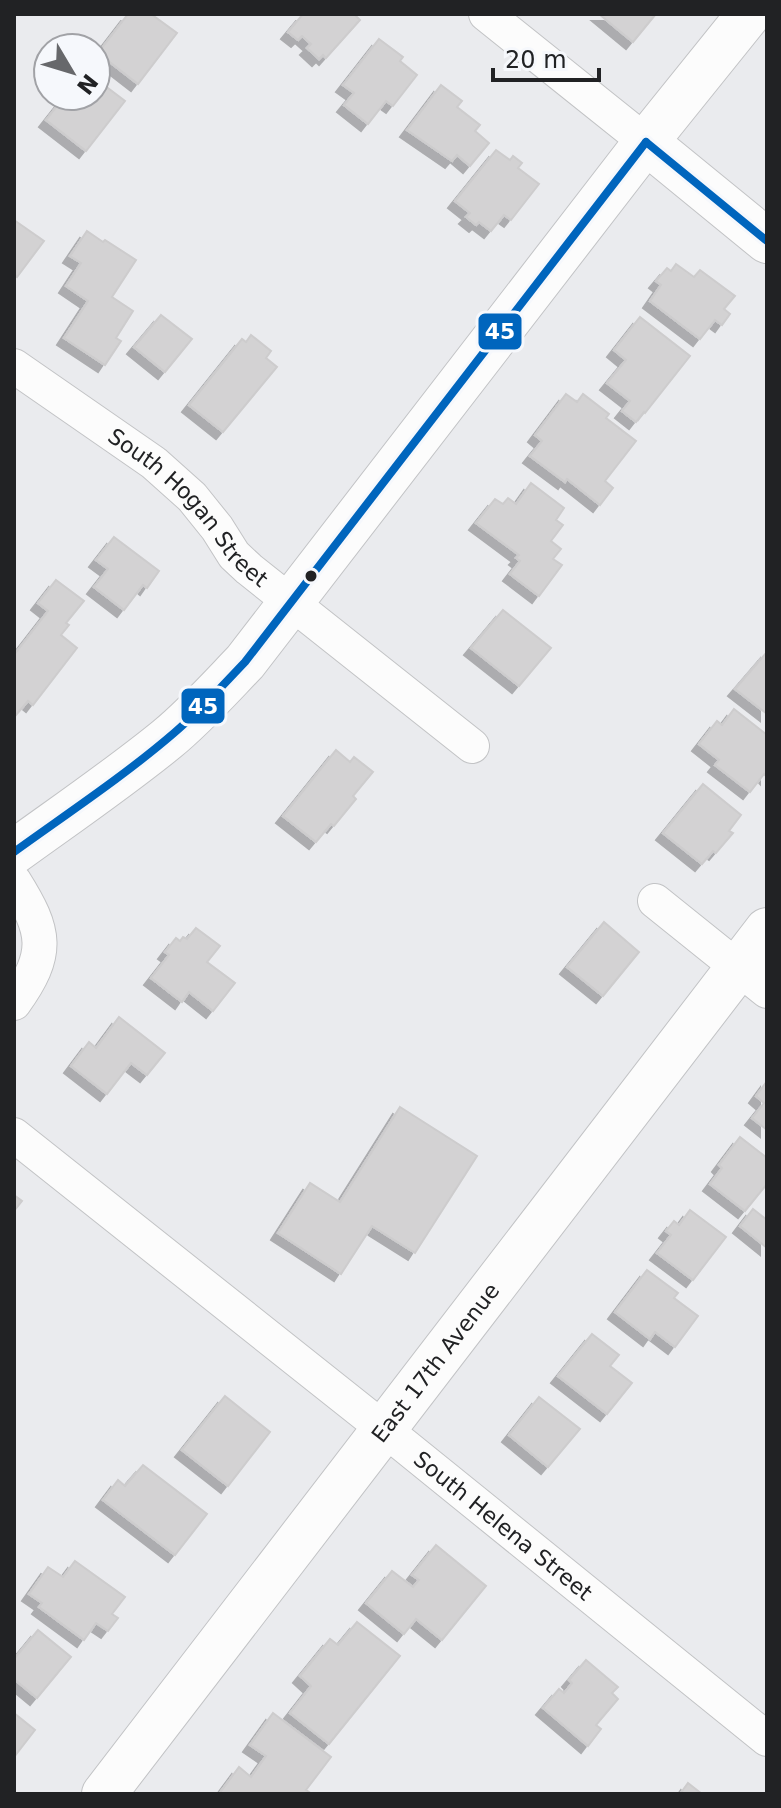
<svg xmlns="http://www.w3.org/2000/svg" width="781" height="1808" font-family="'DejaVu Sans',sans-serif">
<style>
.building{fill:#d3d2d3;stroke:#cdcccd;stroke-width:2;filter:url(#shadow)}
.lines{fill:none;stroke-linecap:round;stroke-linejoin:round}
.street-casing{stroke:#c2c3c5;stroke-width:36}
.secondary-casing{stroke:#c2c3c5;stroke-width:46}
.street{stroke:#fcfcfc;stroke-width:34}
.secondary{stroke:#fcfcfc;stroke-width:44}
.bus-1-casing{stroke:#f6f8fc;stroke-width:14}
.bus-1{stroke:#0065bd;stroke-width:8}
.bus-dot{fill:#212224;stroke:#f6f8fc;stroke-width:3}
.labels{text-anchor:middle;stroke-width:8;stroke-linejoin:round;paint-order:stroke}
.street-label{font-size:22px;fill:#212224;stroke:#f6f8fc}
.line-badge{stroke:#f6f8fc;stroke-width:3}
.badge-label{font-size:22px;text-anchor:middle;font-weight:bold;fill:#fff}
</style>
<defs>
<filter id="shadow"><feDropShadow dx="-7" dy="7" stdDeviation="0" flood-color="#0004"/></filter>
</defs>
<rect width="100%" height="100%" fill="#eaebee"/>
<g class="building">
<path d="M128 14H151L177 33 138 84 98 53Z"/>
<path d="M303 14H354L360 20 326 58 323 55 319 59 307 48 311 44 302 36 298 40 288 32Z"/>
<path d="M599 14H656L633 42Z"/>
<path d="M379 39 403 57 400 61 417 75 393 106 386 101 368 124 344 105 354 93 343 85Z"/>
<path d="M96 79 125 101 86 151 46 120 65 96H96Z"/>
<path d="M441 85 462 101 457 107 480 125 475 131 489 143 470 166 457 155 452 161 407 130Z"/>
<path d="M496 150 510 160 513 156 522 163 518 168 539 184 511 220 504 215 491 231 479 222 476 225 466 217 470 213 455 201Z"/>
<path d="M14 220 44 241 17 277 14 274Z"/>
<path d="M87 231 103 242 105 240 136 260 112 297 133 311 116 338 121 341 105 365 64 338 88 301 66 286 81 263 70 256Z"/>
<path d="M676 264 694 277 700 270 735 296 724 309 730 314 722 325 715 320 700 339 650 301 661 285 656 281 667 268 671 271Z"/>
<path d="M161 315 192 339 165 372 134 347Z"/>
<path d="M640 317 690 356 645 413 644 412 636 422 622 411 630 401 607 383 626 360 614 350Z"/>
<path d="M251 335 271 351 266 358 277 367 223 432 189 405 242 339 246 342Z"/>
<path d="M566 394 577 402 583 394 609 414 606 418 636 441 605 481 613 488 600 505 567 479 565 482 530 456 542 441 535 435Z"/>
<path d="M531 483 564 508 556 520 563 525 551 541 561 549 553 559 562 565 539 596 510 574 520 561 516 558 519 555 476 523 495 499 503 504 508 498 516 504Z"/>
<path d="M114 537 159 571 147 588 143 585 124 610 94 587 108 569 96 560Z"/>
<path d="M56 580 84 601 66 623 69 625 61 635 77 648 33 705 28 701 16 715 14 713V655L48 611 38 603Z"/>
<path d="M503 610 551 648 519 686 471 648Z"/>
<path d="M767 652V714L735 689Z"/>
<path d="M734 709 767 735V777L764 774 750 792 715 765 719 760 699 744 717 721 722 725Z"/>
<path d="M336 750 350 762 354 757 373 772 353 796 356 799 334 826 331 824 316 842 283 816Z"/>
<path d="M703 784 741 815 729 831 733 833 716 853 713 851 702 864 663 833Z"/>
<path d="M604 922 639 952 603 996 567 967Z"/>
<path d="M196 928 220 946 207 962 235 983 213 1011 189 992 182 1002 151 978 169 955 165 952 176 938 180 941 183 937 187 939Z"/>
<path d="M119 1017 165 1053 147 1075 131 1063 107 1094 71 1066 89 1042 96 1048Z"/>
<path d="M767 1081V1130L752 1118 764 1103 756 1096Z"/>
<path d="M400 1107 477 1156 415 1253 372 1226 341 1274 278 1233 310 1183 340 1202Z"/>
<path d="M740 1137 767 1158V1184L745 1211 710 1184 722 1168 719 1165Z"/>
<path d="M14 1195 22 1201 14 1211Z"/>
<path d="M753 1209 767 1220V1248L740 1226Z"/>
<path d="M690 1210 726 1237 693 1280 657 1253 671 1235 666 1231 674 1221 679 1225Z"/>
<path d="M647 1270 678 1293 674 1298 698 1316 675 1347 655 1332 650 1339 615 1312Z"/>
<path d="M592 1334 619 1355 610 1366 632 1383 607 1414 558 1376Z"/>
<path d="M225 1396 270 1432 228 1486 182 1450Z"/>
<path d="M539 1397 580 1429 548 1467 509 1435Z"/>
<path d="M143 1465 207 1514 175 1555 103 1500 118 1480 125 1486Z"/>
<path d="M436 1545 486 1586 442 1640 416 1619 404 1634 366 1603 392 1571 413 1587 419 1580 412 1575Z"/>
<path d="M75 1561 125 1597 112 1614 118 1618 108 1631 96 1623 84 1640 39 1607 42 1603 29 1594 48 1567 63 1577Z"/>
<path d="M357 1622 400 1656 329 1744 290 1713 311 1686 300 1676 330 1639 338 1645Z"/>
<path d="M38 1630 71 1657 37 1698 14 1679V1659Z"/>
<path d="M586 1660 618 1687 612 1693 618 1699 596 1725 601 1729 588 1746 543 1708 559 1689 564 1693 572 1683 569 1680Z"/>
<path d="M14 1713 35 1730 14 1757Z"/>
<path d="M273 1713 331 1757 306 1790 312 1794H219L239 1767 251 1777 266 1756 250 1745Z"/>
<path d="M688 1783 702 1794H680Z"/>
</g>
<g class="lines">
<defs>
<g id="street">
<path d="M486 14 646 142"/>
<path id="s1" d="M14 366 154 463 192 497 217 528 234 555 249 569 472 746"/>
<path d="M14 881C46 932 50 953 14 1003"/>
<path d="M655 901 767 991"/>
<path id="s2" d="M14 1135 384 1429 767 1739"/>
</g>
<g id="secondary">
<path d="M646 142 767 241"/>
<path d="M14 852C65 815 118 779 167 739 195 716 220 688 245 662L646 142 749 14"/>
<path id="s3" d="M104 1794 767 930"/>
</g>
</defs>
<use href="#street" class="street-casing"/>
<use href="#secondary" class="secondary-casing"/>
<use href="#street" class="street"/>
<use href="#secondary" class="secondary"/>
<defs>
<g id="bus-1">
<path d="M646 142 767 241"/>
<path d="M14 852C68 813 124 776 174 733 200 711 222 686 245 662L646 142"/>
</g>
</defs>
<use href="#bus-1" class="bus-1-casing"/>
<use href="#bus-1" class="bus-1"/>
</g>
<circle class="bus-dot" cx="311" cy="576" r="7"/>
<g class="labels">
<g class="street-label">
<text dy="8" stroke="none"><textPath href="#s1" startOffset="226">South Hogan Street</textPath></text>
<text dy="8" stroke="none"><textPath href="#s3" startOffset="544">East 17th Avenue</textPath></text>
<text dy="8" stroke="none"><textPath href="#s2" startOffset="626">South Helena Street</textPath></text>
</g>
</g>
<g class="line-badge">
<rect x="477" y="312" width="46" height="39" rx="8" fill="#0065bd"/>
<rect x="180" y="687" width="46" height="38" rx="8" fill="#0065bd"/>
</g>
<g class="badge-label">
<text x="500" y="339">45</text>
<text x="203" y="714">45</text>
</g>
<rect width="781" height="1808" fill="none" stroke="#212224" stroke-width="32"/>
<g transform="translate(72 72) rotate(128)"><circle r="38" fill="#f6f8fc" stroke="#a1a2a6" stroke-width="2"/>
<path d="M0-6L14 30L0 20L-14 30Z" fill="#67686b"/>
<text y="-12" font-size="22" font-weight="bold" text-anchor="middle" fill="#212224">N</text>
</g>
<path d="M493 68v12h106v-12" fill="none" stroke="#212224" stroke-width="4"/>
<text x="505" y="68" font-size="24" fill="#212224" stroke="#f6f8fc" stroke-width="6" paint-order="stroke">20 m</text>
</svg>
